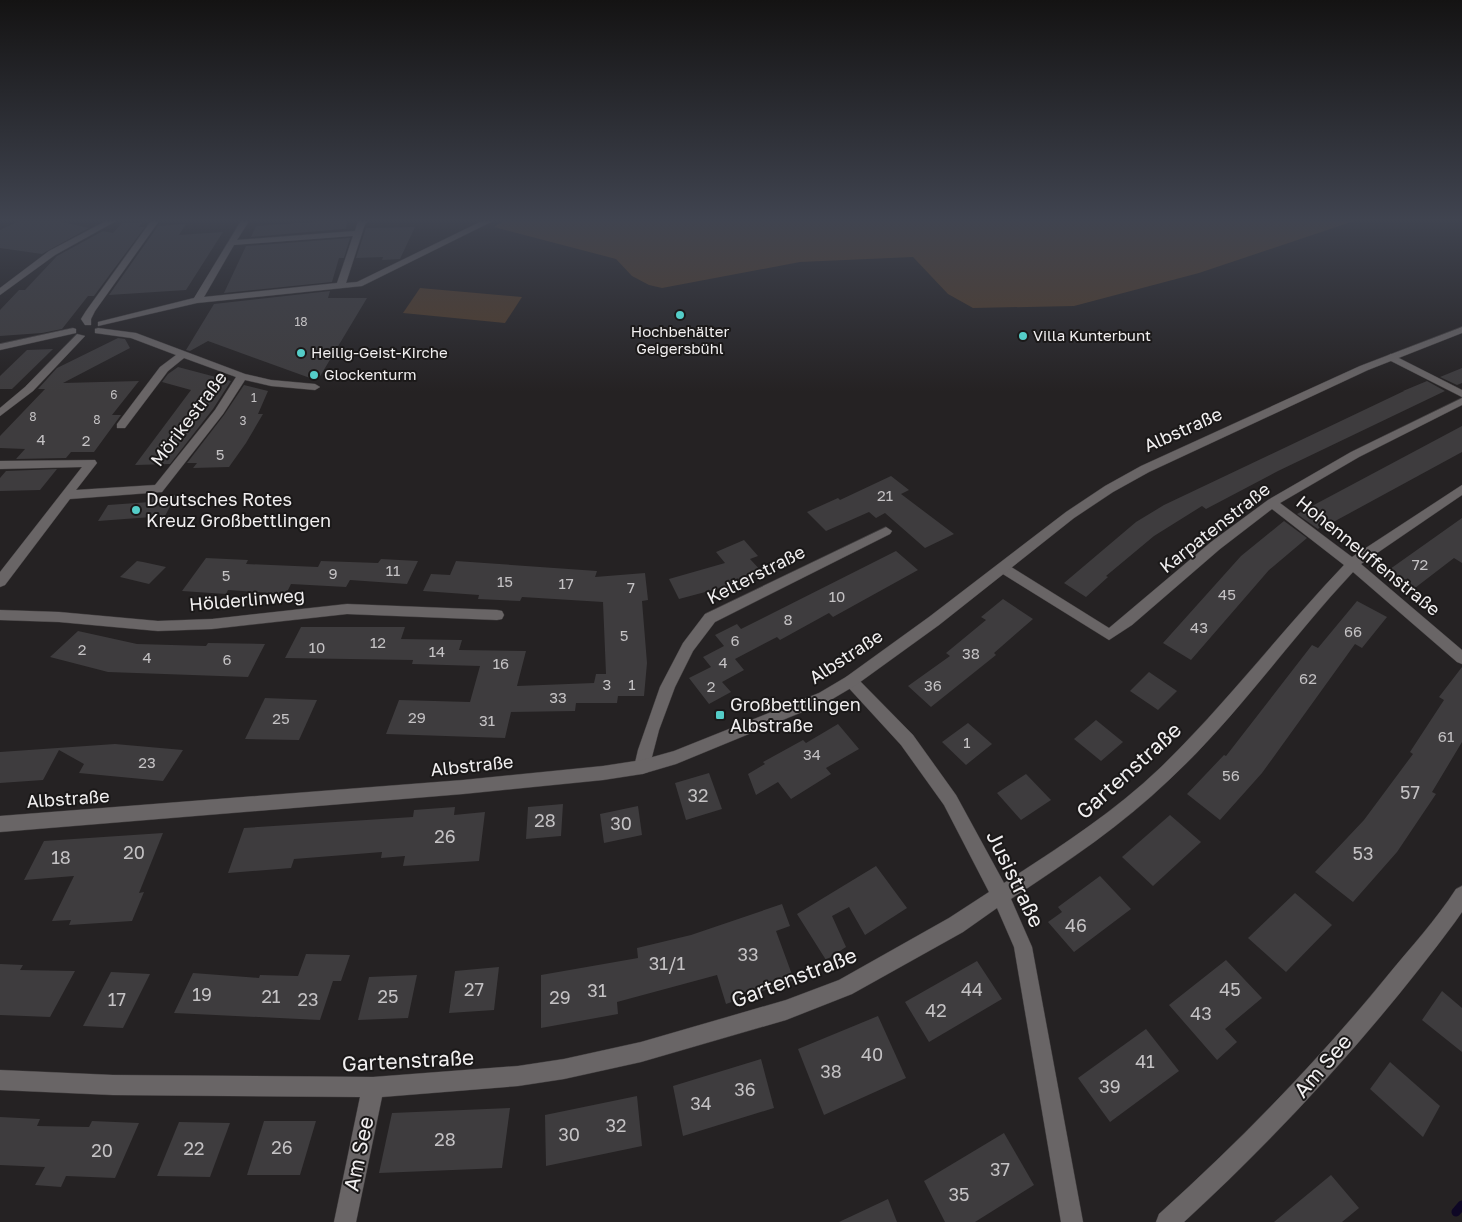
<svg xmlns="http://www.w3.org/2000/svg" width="1462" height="1222" font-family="'Golos Text',sans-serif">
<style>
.green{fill:#523c28}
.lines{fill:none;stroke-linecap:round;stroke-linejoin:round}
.stream{stroke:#0e0725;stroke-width:9}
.building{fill:#3e3c3e}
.minor-casing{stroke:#403d3e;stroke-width:1}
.tertiary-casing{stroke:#403d3e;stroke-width:1}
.minor{fill:#696566;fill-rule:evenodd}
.tertiary{fill:#696566;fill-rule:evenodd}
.poi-dot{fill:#54cdc8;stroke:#1b1919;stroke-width:2}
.labels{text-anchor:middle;stroke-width:4;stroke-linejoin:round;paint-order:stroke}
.far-number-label{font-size:12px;fill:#c4c2c4}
.far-poi-label{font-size:15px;fill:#f1eff0;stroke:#1b1919;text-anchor:start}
.number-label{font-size:15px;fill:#c4c2c4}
.street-label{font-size:18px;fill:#f1eff0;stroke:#1b1919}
.poi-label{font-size:18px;fill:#f1eff0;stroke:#1b1919;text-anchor:start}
.near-number-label{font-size:18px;fill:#c4c2c4}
.near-street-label{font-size:21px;fill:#f1eff0;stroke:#1b1919}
</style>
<rect width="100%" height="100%" fill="#252223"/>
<g class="green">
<path d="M504 221H1354L1199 273 1074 306 973 308 948 294 913 257 800 262 662 288 649 285 632 276 616 259 494 227Z"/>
<path d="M420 288 522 297 505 323 403 313Z"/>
</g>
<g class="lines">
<path class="stream" d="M1456 1212 1462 1205"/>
</g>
<g class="building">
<path d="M19 221H58L89 228 42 254 0 248V230Z"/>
<path d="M327 221H347L346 229 354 228 251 237 256 226Z"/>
<path d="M143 222 139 227H145L94 296H88L62 329 42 333 0 336V310L19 290H25L57 256 103 231 113 233 122 223Z"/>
<path d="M186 224 179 235 223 232 186 290 109 295 158 226Z"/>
<path d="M415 227 400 259 382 260 383 257 356 258 366 228Z"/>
<path d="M350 238 344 258H339L332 282 224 293 246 246Z"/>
<path d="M330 291 328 298H367L319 378H310L208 341 190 351 186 350 214 304Z"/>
<path d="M118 338 125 339 130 348 63 383 139 381 112 415H121L94 452H71L66 458 16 459 25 449 0 448V436L45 389H38L57 368Z"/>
<path d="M53 349 12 389H0V376L27 350Z"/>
<path d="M178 367 231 381 213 409 170 464 135 465 191 390 162 382 168 374Z"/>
<path d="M1462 368V383L1457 385 1440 377Z"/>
<path d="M1427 381 1445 391 1278 471 1206 509 1202 506 1154 536 1106 576 1108 577 1086 597 1064 583 1136 522 1164 505 1404 391H1403Z"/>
<path d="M244 385 268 391 258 414H263L246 443 229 467 193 468 197 463H187L224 415Z"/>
<path d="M1462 426V452L1326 526 1323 524 1318 529 1297 514Z"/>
<path d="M57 469 40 490 0 491V478L6 471Z"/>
<path d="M891 476 909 490 901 494 954 534 925 548 885 513 876 518 869 512 826 531 807 512 838 498 840 500Z"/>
<path d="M176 495 165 516 98 521 108 505 150 502 152 497Z"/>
<path d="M1462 518V563L1454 558 1411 591 1383 574Z"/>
<path d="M1284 521 1307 538 1269 570 1191 660 1163 643 1241 556Z"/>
<path d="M744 540 758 556 750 559 762 572 739 583 679 599 669 579 725 563 716 552Z"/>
<path d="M896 551 918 570 833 617 829 613 780 640 777 637 735 659 744 670 722 682 731 692 709 704 689 678 711 667 703 657 724 646 715 635 737 624 741 629Z"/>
<path d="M206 558 248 560 246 564 318 567 321 561 378 563 381 559 418 561 407 584 350 580 346 587 291 584 286 594 228 590 226 594 182 591Z"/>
<path d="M137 561 143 562 166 567 149 584 120 577Z"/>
<path d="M456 561 597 571 595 577 645 573 648 600 642 601 647 663 644 696H618L617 703H576L575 711 511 712 505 738 386 734 399 700 470 702 480 666 412 664 413 660 285 658 301 627H405L401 639 462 640 459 650 526 651 517 686 594 683 596 674H606L603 602 522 597 520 601 478 599 479 595 423 591 431 574 450 575Z"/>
<path d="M1003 599 1033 619 994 653 996 655 931 707 908 686 950 656 946 653 986 620 981 617Z"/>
<path d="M1357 601 1387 617 1362 648 1355 644 1262 773 1220 820 1187 794 1224 755 1226 756 1312 645 1318 648Z"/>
<path d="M78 631 137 644 206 646 208 643 265 644 248 677 108 672 50 657Z"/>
<path d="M1462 667V742L1432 792 1436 794 1397 852 1353 902 1315 872 1364 820 1413 754 1410 752 1444 700 1439 697Z"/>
<path d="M1149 672 1177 691 1158 710 1130 691Z"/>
<path d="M265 698 317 700 299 740 245 739Z"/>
<path d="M1096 720 1123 742 1101 761 1074 739Z"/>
<path d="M968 723 992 744 966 765 942 742Z"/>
<path d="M838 724 859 749 826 768 831 774 791 799 778 782 756 795 748 774 765 764 763 762 803 740 806 743Z"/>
<path d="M115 744 183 750 163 781 79 773 84 764 59 750 43 780 0 783V752Z"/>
<path d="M709 773 722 809 686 820 675 783Z"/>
<path d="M1026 774 1051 800 1021 820 997 793Z"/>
<path d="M563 804 561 836 526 839 528 807Z"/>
<path d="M638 806 642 835 604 843 600 814Z"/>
<path d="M455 807 454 815 485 812 479 861 403 866 405 856 381 858 382 852 294 859 291 868 228 873 244 828 413 817 414 810Z"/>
<path d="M1170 815 1201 842 1153 886 1122 857Z"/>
<path d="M163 833 139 893 144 892 132 921 69 925 71 920 52 921 74 876 24 880 44 841Z"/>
<path d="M876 866 907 908 865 935 849 907 832 916 846 947 826 960 797 914Z"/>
<path d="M1100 876 1131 909 1074 952 1048 922 1062 912 1058 907Z"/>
<path d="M1295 893 1332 925 1286 972 1248 938Z"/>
<path d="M782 904 790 926 776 931 794 980 726 1004 717 975 617 1002 618 1014 541 1028V975L638 958 637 948 691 935Z"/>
<path d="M306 954 350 955 341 981H333L320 1020 174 1013 193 973 259 978 260 975 298 976Z"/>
<path d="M1226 960 1262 998 1225 1029 1237 1042 1217 1060 1169 1005Z"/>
<path d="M977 961 1002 999 929 1042 905 1002Z"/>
<path d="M0 964 23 965 20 970 75 971 50 1017 0 1015Z"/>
<path d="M499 967 494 1010 449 1013 455 971Z"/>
<path d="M111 972 150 974 123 1028 83 1026Z"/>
<path d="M417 975 408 1018 358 1020 369 977Z"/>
<path d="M1442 991 1462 1008V1052L1422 1020Z"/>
<path d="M878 1016 906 1078 824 1115 798 1049Z"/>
<path d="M1146 1029 1179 1071 1110 1122 1078 1078Z"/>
<path d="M761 1059 774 1108 683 1136 673 1086Z"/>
<path d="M1390 1062 1440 1106 1423 1137 1370 1089Z"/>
<path d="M637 1096 642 1146 546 1166 545 1115Z"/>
<path d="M510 1108 502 1168 379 1173 392 1113Z"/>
<path d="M0 1117 40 1119 37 1126 89 1127 92 1121 139 1123 115 1178 66 1176 61 1187 35 1185 45 1167 0 1165Z"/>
<path d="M264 1121H316L300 1175H247Z"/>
<path d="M179 1122 230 1123 210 1177 157 1176Z"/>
<path d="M1004 1133 1034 1185 975 1222H945L924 1181Z"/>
<path d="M1331 1175 1359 1208 1342 1222H1274Z"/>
<path d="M888 1199 897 1222H839Z"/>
</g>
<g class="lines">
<defs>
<g id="minor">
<path d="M106 221H116L55 255 0 295V288L49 251Z"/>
<path d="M151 221H159L95 311 91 319V325H85L81 319 86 311Z"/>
<path d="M241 221H249L237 240 355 231 358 221H369L365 224 346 283 357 282 482 221H493L362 286 197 303 98 326V322L194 298ZM353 236 337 283 204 297 234 245Z"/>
<path d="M73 328 76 329V333L0 350V344Z"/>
<path d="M98 328 136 333 245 374 271 380 315 384 320 387 315 390 271 386 245 380 223 414 162 492 70 499 5 585 0 587V572L82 467 0 469V461L95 460 97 463 76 490 155 485 215 410 236 377 184 358 168 371 125 428H117V424L160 367 176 355 131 338 95 333V329Z"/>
<path d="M77 334 85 336 33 391 0 416V408L25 387Z"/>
<path d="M1391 354 1462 390V397L1387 359 1386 357Z"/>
<path d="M1462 398V405L1359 457 1280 503 1352 557 1462 485V495L1361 564 1462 650V664L1457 662 1353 572C1290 639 1237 717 1169 780 1121 826 1067 862 1011 899L1032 947 1083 1222H1061L1014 947 997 908 963 932 852 994 786 1020 641 1062 564 1079 518 1086 382 1097 356 1222H334L360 1097 113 1095 0 1090V1070L113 1075 373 1077 518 1066 564 1059 641 1042 786 1000 839 980 949 918 989 892 944 805 901 745 846 685 844 681 846 677 851 675 856 677 913 735 956 795 1004 883C1058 848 1113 813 1160 768 1226 704 1281 631 1344 565L1272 509 1220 549 1132 625 1109 640 998 571 996 568 998 565H1008L1109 628 1211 542 1268 500 1351 452Z"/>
<path d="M886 527 892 531 890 534 715 622 693 651 675 687 659 730 648 772 642 774 636 772 634 767 638 750 660 687 683 643 705 614Z"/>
<path d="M347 604 497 610 502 611 504 615 502 619 497 620 347 614 212 629 158 631 59 622 0 620V610L59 612 158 621 212 619Z"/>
<path d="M1462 886V912L1455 922C1375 1030 1283 1131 1184 1222H1156L1159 1214C1241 1140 1318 1061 1388 975 1411 947 1436 920 1456 889Z"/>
</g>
<path id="tertiary" d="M1462 327V333L1368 370 1149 472 1113 492 1074 518 939 625 856 685 829 701 676 764 642 774 603 780 463 794 0 832V816L463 780 603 766 642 760 674 751 819 693 846 677 929 617 1066 512 1105 486 1141 466 1360 366Z"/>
</defs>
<use href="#minor" class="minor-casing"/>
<use href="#tertiary" class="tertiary-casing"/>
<use href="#minor" class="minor"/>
<use href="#tertiary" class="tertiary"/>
</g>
<linearGradient id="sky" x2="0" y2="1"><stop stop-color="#141313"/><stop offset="0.56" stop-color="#404450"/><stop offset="1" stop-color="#404450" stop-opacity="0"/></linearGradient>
<rect width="1462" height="392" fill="url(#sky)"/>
<g class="poi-dot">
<circle cx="680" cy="315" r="5"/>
<circle cx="1023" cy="336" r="5"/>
<circle cx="301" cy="353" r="5"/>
<circle cx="314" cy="375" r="5"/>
<circle cx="136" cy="510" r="5"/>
<rect x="715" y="710" width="10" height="10" rx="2.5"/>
</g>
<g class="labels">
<g class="far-number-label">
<text x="301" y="326">18</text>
<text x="114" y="399">6</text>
<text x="254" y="402">1</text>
<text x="33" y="421">8</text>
<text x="97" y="424">8</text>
<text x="243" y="425">3</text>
</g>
<g class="far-poi-label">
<text x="680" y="337" text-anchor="middle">Hochbehälter<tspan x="680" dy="17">Geigersbühl</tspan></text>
<text x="1033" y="341">Villa Kunterbunt</text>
<text x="311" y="358">Heilig-Geist-Kirche</text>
<text x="324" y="380">Glockenturm</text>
</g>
<g class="number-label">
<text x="41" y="445">4</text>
<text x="86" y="446">2</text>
<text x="220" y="460">5</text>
<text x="885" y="501">21</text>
<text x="1420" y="570">72</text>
<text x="393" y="576">11</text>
<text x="333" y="579">9</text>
<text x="226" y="581">5</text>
<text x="505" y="587">15</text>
<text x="566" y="589">17</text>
<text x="631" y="593">7</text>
<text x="1227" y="600">45</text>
<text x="837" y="602">10</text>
<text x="788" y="625">8</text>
<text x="1199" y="633">43</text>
<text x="1353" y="637">66</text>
<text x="624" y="641">5</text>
<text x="735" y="646">6</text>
<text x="378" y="648">12</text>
<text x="317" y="653">10</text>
<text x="82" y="655">2</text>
<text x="437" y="657">14</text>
<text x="971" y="659">38</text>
<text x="147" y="663">4</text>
<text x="227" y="665">6</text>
<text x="723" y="668">4</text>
<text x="501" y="669">16</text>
<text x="1308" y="684">62</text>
<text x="607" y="690">3</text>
<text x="632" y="690">1</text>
<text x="933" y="691">36</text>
<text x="711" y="692">2</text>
<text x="558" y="703">33</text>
<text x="417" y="723">29</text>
<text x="281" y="724">25</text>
<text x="487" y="726">31</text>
<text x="1446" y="742">61</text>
<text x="967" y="748">1</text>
<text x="812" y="760">34</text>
<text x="147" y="768">23</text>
<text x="1231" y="781">56</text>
</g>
<g class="street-label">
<text transform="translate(189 419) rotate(-53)" y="6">Mörikestraße</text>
<text transform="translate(1183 430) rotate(-24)" y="6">Albstraße</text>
<text transform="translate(1215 528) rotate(-38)" y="6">Karpatenstraße</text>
<text transform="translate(1368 556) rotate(39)" y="6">Hohenneuffenstraße</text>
<text transform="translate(756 575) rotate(-27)" y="6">Kelterstraße</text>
<text transform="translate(247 600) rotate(-5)" y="6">Hölderlinweg</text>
<text transform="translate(846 657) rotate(-33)" y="6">Albstraße</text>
<text transform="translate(472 766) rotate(-6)" y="6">Albstraße</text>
<text transform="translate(68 799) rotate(-4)" y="6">Albstraße</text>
</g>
<g class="poi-label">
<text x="146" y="506">Deutsches Rotes<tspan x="146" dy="21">Kreuz Großbettlingen</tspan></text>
<text x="730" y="711">Großbettlingen<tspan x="730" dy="21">Albstraße</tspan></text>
</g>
<g class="near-number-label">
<text x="1410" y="799">57</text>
<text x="698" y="802">32</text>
<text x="545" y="827">28</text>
<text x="621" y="830">30</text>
<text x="445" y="843">26</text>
<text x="134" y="859">20</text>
<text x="1363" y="860">53</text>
<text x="61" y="864">18</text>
<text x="1076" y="932">46</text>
<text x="748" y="961">33</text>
<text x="667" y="970">31/1</text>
<text x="474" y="996">27</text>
<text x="972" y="996">44</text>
<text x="1230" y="996">45</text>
<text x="597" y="997">31</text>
<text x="202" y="1001">19</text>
<text x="271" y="1003">21</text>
<text x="388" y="1003">25</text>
<text x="560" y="1004">29</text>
<text x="117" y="1006">17</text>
<text x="308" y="1006">23</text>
<text x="936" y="1017">42</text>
<text x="1201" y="1020">43</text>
<text x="872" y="1061">40</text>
<text x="1145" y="1068">41</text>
<text x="831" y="1078">38</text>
<text x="1110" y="1093">39</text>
<text x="745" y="1096">36</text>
<text x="701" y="1110">34</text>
<text x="616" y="1132">32</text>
<text x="569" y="1141">30</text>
<text x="445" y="1146">28</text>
<text x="282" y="1154">26</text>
<text x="194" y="1155">22</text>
<text x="102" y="1157">20</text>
<text x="1000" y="1176">37</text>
<text x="959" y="1201">35</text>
</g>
<g class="near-street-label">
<text transform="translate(1129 771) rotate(-42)" y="7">Gartenstraße</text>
<text transform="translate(1015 879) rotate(64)" y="7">Jusistraße</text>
<text transform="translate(794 978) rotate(-21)" y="7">Gartenstraße</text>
<text transform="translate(408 1061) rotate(-3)" y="7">Gartenstraße</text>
<text transform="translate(1323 1066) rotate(-49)" y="7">Am See</text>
<text transform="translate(359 1154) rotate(-78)" y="7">Am See</text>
</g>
</g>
</svg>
